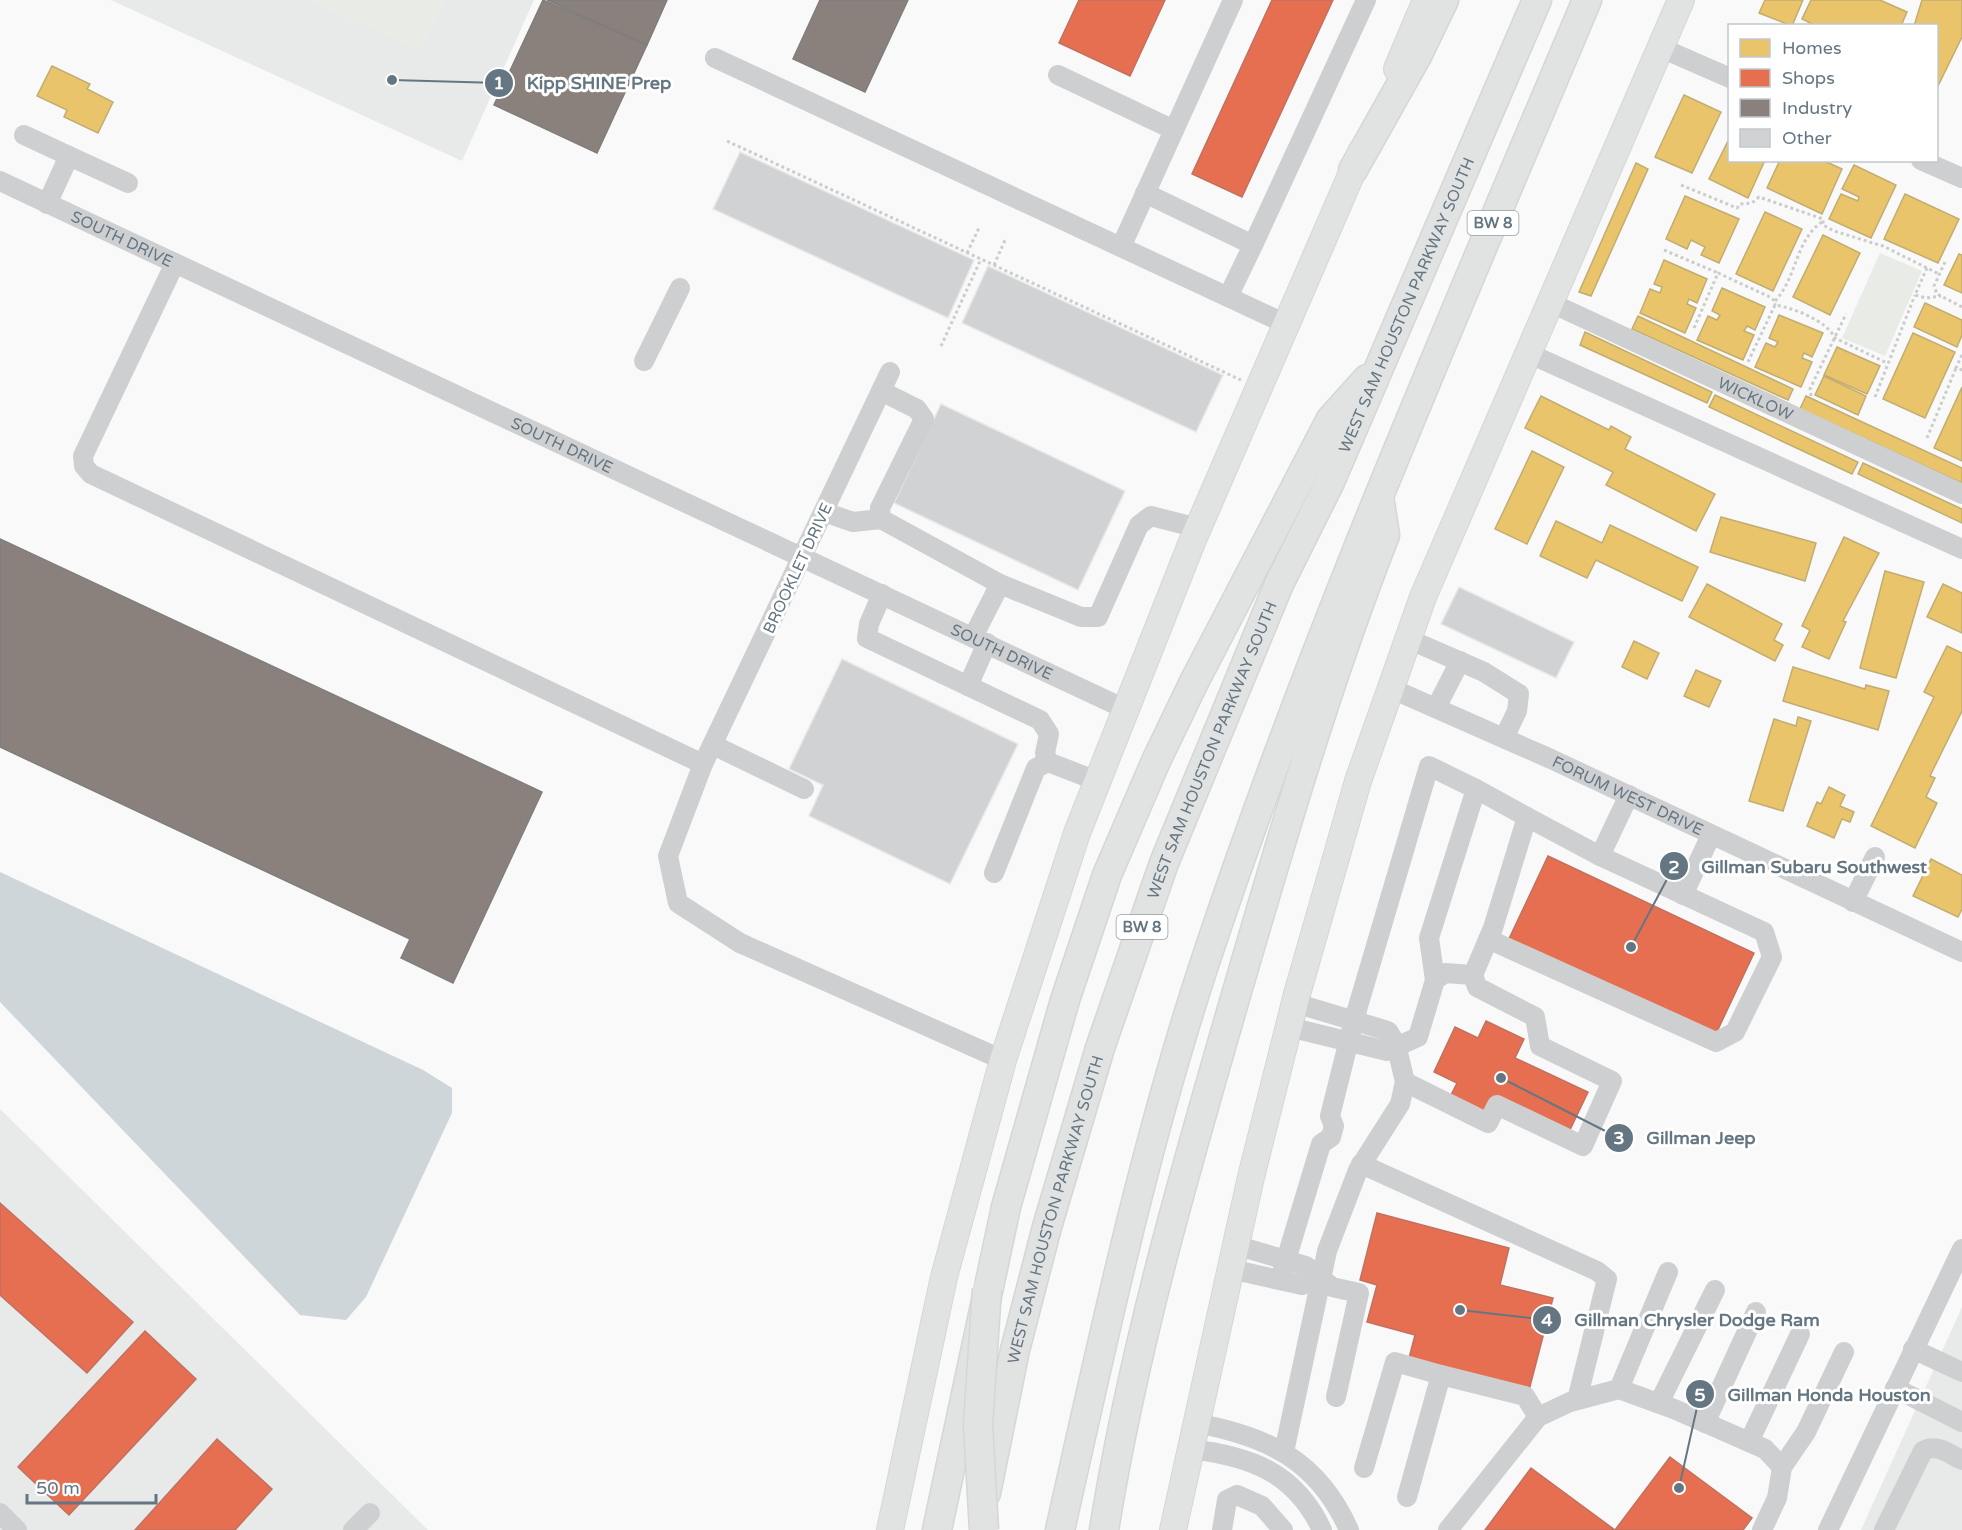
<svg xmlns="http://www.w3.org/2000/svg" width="1962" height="1530" font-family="'Varela Round',sans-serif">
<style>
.built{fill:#e8e9e9}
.green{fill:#e8ebe6}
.water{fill:#ced6d9}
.homes{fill:#e9c46a;stroke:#c1ad72;stroke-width:1.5}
.shops{fill:#e76f51;stroke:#c07160;stroke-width:1.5}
.industry{fill:#8a817c;stroke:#7f7e7e;stroke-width:1.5}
.building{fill:#d0d2d3;stroke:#e8e8e8;stroke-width:1.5}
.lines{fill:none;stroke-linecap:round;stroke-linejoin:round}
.major-casing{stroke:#d5d6d7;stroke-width:28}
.highway-casing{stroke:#d5d6d6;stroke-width:31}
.path{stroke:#cbcccd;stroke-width:3;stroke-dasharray:3 3;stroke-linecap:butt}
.minor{stroke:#cecfd0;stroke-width:20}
.major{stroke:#e1e2e2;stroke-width:26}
.highway{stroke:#e1e2e2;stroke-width:28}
.highway-bridge-casing{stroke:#d5d6d6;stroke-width:31;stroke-linecap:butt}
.highway-bridge{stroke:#e1e2e2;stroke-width:28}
.labels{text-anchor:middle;stroke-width:6;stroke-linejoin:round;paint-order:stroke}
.shield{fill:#fff;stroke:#939fa8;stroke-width:1.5}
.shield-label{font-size:15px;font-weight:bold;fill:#657683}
.street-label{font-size:16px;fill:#657683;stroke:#fff}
.leader{fill:none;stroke:#657683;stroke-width:2}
.callout-dot{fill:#657683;stroke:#fff;stroke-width:2}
.mark-label{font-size:18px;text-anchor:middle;font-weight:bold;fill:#fff}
.callout-label{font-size:18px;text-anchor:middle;font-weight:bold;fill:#657683;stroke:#fff;stroke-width:6;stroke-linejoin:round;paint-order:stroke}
</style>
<rect width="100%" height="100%" fill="#f9f9f9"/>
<g class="built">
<path d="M111 0H534L462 161Z"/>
<path d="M0 1109 428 1530H0Z"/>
<path d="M1962 1307V1530H1861Z"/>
</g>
<g class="green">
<path d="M307 0H446L422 52Z"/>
<path d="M1880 253 1922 271 1885 356 1842 338Z"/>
</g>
<path class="water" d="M0 872 423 1070 452 1088V1113L366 1297 346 1320 300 1315 0 1002Z"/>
<g class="homes">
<path d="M1765 0H1803L1792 26 1759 13Z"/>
<path d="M1811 0H1880L1907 12 1901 26H1816L1802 19Z"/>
<path d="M1922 0H1962V37L1936 90V26H1914Z"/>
<path d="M52 66 90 84 87 89 113 102 98 133 64 117 67 110 37 96Z"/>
<path d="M1684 95 1721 112 1692 173 1655 157Z"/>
<path d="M1730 137V160H1765L1748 198 1709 179Z"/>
<path d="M1780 160H1822L1842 169 1822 214 1767 188Z"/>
<path d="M1636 163 1648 169 1591 296 1579 292Z"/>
<path d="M1854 165 1896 185 1871 238 1829 219 1841 194 1858 201 1859 197 1842 189Z"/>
<path d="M1905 194 1959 219 1938 263 1884 239Z"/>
<path d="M1685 196 1739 219 1719 263 1701 255 1705 247 1691 240 1687 249 1666 239Z"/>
<path d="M1765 212 1802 229 1773 291 1736 274Z"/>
<path d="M1823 235 1860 253 1830 315 1793 297Z"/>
<path d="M1959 254 1962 255V293L1944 285Z"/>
<path d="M1664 260 1707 279 1697 303 1689 299 1687 304 1696 308 1685 333 1640 313 1650 289 1660 293 1662 287 1654 284Z"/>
<path d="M1722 288 1765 307 1755 330 1747 326 1744 331 1754 335 1743 360 1697 340 1708 316 1717 320 1720 315 1712 311Z"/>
<path d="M1925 303 1962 320V335L1957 347 1914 327Z"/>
<path d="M1779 315 1823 333 1812 357 1804 353 1802 358 1812 362 1801 387 1755 367 1766 343 1775 347 1778 342 1769 338Z"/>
<path d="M1638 316 1793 389 1788 400 1632 329Z"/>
<path d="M1585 332 1712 392 1707 403 1580 345Z"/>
<path d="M1913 333 1955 352 1925 418 1883 399Z"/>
<path d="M1837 347 1880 366 1867 394 1824 375Z"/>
<path d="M1824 376 1866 396 1858 415 1815 395Z"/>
<path d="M1962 387V461L1934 448Z"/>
<path d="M1715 395 1858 462 1852 474 1709 407Z"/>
<path d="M1541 396 1609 430 1611 426 1631 437 1625 449 1715 494 1696 531 1606 485 1613 472 1525 428Z"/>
<path d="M1806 396 1962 468V483L1800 409Z"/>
<path d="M1532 451 1564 467 1527 544 1495 529Z"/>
<path d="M1863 463 1962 509V523L1858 474Z"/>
<path d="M1721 517 1816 543 1805 581 1710 552Z"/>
<path d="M1556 521 1602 543 1610 525 1698 567 1682 601 1596 560 1587 578 1540 556Z"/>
<path d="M1844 537 1879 553 1843 621 1846 622 1829 659 1802 647 1810 630 1802 626Z"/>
<path d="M1885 571 1924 582 1896 678 1860 668Z"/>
<path d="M1707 584 1782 624 1774 640 1783 645 1775 661 1689 617Z"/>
<path d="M1943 584 1962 593V633L1927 617Z"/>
<path d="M1634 641 1659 653 1647 679 1622 667Z"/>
<path d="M1947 646 1962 653V711L1930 776 1935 778 1926 797 1937 803 1915 848 1871 826 1934 697 1924 692Z"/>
<path d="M1793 667 1865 689 1866 685 1889 691 1878 730 1783 701Z"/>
<path d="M1696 670 1721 681 1709 707 1684 696Z"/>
<path d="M1798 717 1811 721 1783 811 1749 801 1774 719 1796 726Z"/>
<path d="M1829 787 1845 795 1840 806 1854 812 1850 822 1842 819 1834 838 1807 826 1817 802 1821 804Z"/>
<path d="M1931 859 1962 875V909L1958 917 1913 896Z"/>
</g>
<g class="shops">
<path d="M1079 0H1165L1130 76 1059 43Z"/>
<path d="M1272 0H1333L1242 197 1192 174Z"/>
<path d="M1548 856 1754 953 1714 1038 1508 941Z"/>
<path d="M1486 1021 1524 1039 1515 1058 1588 1092 1568 1134 1491 1098 1482 1118 1448 1101 1457 1083 1434 1072 1455 1027 1478 1038Z"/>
<path d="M0 1203 133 1322 87 1373 0 1295Z"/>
<path d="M1377 1213 1509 1248 1500 1285 1553 1298 1528 1394 1408 1362 1415 1335 1367 1322 1377 1285 1360 1280Z"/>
<path d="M145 1331 196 1379 69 1515 18 1467Z"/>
<path d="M217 1439 272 1489 235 1530H135Z"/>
<path d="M1670 1457 1752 1518 1743 1530H1615Z"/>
<path d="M1531 1468 1615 1530H1485Z"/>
</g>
<g class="industry">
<path d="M543 0 647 45 597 153 494 105Z"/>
<path d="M547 0H667L647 45Z"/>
<path d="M820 0H908L865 92 793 59Z"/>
<path d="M0 539 542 792 453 983 401 958 410 939 0 747Z"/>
</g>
<g class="building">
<path d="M740 152 974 260 948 318 713 209Z"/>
<path d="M988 266 1223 375 1196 432 962 323Z"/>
<path d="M941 404 1125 491 1078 590 894 503Z"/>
<path d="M1459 587 1574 642 1556 678 1441 624Z"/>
<path d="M842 659 1018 744 950 884 809 816 823 785 789 769Z"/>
</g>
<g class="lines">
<defs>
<g id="major">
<path d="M1397 69 1426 0"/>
<path d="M890 1530 944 1277 1003 1060 1077 833 1192 542 1361 152"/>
<path d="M1173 1530 1251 1177 1297 994 1358 781 1423 597 1681 0"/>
</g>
<g id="highway">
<path d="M1353 170 1417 56 1444 0"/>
<path id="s4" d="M986 1493 1015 1350 1047 1227 1100 1048 1164 863 1279 584 1330 482 1537 0"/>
<path d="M937 1530 1006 1207 1065 1000 1107 875 1156 761 1194 682 1331 419 1367 379"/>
<path d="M1060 1530C1103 1339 1144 1147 1205 962 1314 634 1453 318 1587 0"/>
<path d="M1104 1530C1133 1349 1185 1171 1236 995 1281 841 1326 685 1385 535L1379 496"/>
</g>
</defs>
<use href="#major" class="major-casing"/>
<use href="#highway" class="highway-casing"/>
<g class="path">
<path d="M727 141 1241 380"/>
<path d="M1681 185 1737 208 1740 204 1752 203 1759 197 1823 219V225L1834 231 1883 246 1939 274"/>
<path d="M1664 250 1718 273"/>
<path d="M967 253 979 228"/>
<path d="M1945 262 1934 286 1937 294 1962 307"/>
<path d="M994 265 1005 240"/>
<path d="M1927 268 1915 295 1926 298 1941 296"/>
<path d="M1775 301C1797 278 1795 240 1822 222"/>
<path d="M1694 328 1718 273 1768 296 1775 301V305"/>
<path d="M941 346 981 259"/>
<path d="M1962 355 1956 368 1962 370"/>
<path d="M1748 362 1775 305C1793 308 1826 320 1835 338L1887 363"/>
<path d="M1811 396 1810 389 1846 314"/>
<path d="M1875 397 1915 295"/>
<path d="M1927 438 1956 368"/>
</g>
<g class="minor">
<path d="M1659 47 1730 78"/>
<path d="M715 58 1286 324"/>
<path d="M1058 75 1174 130"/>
<path d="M24 135 69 156"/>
<path d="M1921 160 1962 178"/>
<path id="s1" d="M0 181 1125 709"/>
<path d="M1145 193 1253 245 1366 0"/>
<path d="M47 204 69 156 128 183"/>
<path d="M1121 247 1233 0"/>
<path d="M175 263 83 456 84 466 91 474 703 764"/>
<path d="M1228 297 1253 245"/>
<path id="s2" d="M1549 302 1962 494"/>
<path d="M1528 353 1962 549"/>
<path d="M644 361 680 288"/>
<path d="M890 372 703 764 668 856 678 903 740 943 1003 1060"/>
<path d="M881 391 917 409 924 419 880 508 881 519 1000 584"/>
<path d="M824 512 853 522 881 519"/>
<path d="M882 594 869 624 867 638 1040 720 1049 734 1045 753 1048 762 1097 781"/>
<path d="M973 637 1000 584 1081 617H1098L1139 525 1151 516 1198 528"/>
<path d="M1408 639 1484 672 1519 694 1517 711 1504 738"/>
<path d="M968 686 987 643"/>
<path id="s3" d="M1390 688 1551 759 1962 952"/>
<path d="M1436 708 1460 661"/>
<path d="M713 745 804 789"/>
<path d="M1476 789 1527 817"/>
<path d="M1600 856 1629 795"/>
<path d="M994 873 1036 768 1048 762"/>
<path d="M1683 895 1711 835"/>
<path d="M1853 902 1875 857"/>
<path d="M1289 1027 1387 1051 1418 1037 1435 980 1445 973 1473 975 1493 928 1527 817 1600 856 1764 932 1772 957 1735 1032 1716 1042 1488 939"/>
<path d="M1405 1082 1488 1123 1497 1105 1583 1146 1612 1081 1540 1046 1535 1017 1477 987 1473 975"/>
<path d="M1361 1164 1597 1271 1607 1279 1577 1400"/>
<path d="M1235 1245 1306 1266 1332 1287 1359 1293 1336 1397"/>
<path d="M1230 1269 1302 1285 1320 1279"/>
<path d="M1280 1280 1321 1144 1331 1137 1334 1126 1330 1116 1354 1020 1429 766 1476 789 1429 938 1435 980"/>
<path d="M1913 1349 1962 1372"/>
<path d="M1895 1388 1962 1422"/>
<path d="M1619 1389 1668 1272"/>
<path d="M1659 1403 1715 1290"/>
<path d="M1195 1423C1267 1436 1318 1460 1349 1530"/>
<path d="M1705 1423 1756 1312"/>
<path d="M1749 1442 1800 1334"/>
<path d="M1190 1449C1250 1456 1295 1472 1322 1530"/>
<path d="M1284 1452 1327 1251 1358 1170 1400 1104 1405 1082 1396 1044 1388 1031 1295 1003"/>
<path d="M1782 1467 1806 1432 1844 1352"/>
<path d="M1364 1468 1395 1362 1441 1375"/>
<path d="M1407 1497 1441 1375 1525 1396 1538 1417"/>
<path d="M0 1513 17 1530"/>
<path d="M353 1530 370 1513"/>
<path d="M1222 1530 1227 1500 1237 1495 1262 1506 1283 1530"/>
<path d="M1448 1530 1538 1417 1570 1402 1619 1389 1674 1409 1765 1449 1782 1467 1777 1498 1762 1530"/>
<path d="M1828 1530 1962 1249"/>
<path d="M1884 1530 1923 1451C1937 1443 1949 1454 1962 1460"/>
</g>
<use href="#major" class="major"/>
<use href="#highway" class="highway"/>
<defs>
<path id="highway-bridge" d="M984 1530 978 1425 987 1289"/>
</defs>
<use href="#highway-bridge" class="highway-bridge-casing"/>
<use href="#highway-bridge" class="highway-bridge"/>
</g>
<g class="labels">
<g class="shield">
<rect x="1467.5" y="211" width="51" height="24" rx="4.5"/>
<rect x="1116.5" y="915" width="51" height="24" rx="4.5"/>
</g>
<g class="shield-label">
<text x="1493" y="228">BW 8</text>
<text x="1142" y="932">BW 8</text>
</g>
<g class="street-label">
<text dy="6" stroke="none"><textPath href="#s1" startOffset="135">SOUTH DRIVE</textPath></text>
<text dy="6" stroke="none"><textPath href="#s4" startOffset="1264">WEST SAM HOUSTON PARKWAY SOUTH</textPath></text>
<text dy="6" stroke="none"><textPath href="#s2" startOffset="228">WICKLOW</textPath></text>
<text dy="6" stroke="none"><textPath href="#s1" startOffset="621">SOUTH DRIVE</textPath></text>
<text transform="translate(797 568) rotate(-65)" y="6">BROOKLET DRIVE</text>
<text dy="6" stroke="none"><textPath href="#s1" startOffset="1107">SOUTH DRIVE</textPath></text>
<text dy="6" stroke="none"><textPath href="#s4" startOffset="778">WEST SAM HOUSTON PARKWAY SOUTH</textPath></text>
<text dy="6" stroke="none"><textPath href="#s3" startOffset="261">FORUM WEST DRIVE</textPath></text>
<text dy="6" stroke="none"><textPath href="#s4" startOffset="292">WEST SAM HOUSTON PARKWAY SOUTH</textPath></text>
</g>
</g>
<path class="leader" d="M392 80L499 83M1631 947L1674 866M1501 1078L1619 1138M1460 1310L1547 1320M1679 1488L1700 1394"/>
<g class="callout-dot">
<circle cx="392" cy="80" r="6"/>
<circle cx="1631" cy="947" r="6"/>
<circle cx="1501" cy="1078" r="6"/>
<circle cx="1460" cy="1310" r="6"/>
<circle cx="1679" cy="1488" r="6"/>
<circle cx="499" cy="83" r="15"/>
<circle cx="1674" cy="866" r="15"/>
<circle cx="1619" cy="1138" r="15"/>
<circle cx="1547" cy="1320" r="15"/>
<circle cx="1700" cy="1394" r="15"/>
</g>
<g class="mark-label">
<text x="499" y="89">1</text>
<text x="1674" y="873">2</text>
<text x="1619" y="1144">3</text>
<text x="1547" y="1326">4</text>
<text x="1700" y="1401">5</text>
</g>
<g class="callout-label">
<text x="599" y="89">Kipp SHINE Prep</text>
<text x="1814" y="873">Gillman Subaru Southwest</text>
<text x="1701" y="1144">Gillman Jeep</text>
<text x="1697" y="1326">Gillman Chrysler Dodge Ram</text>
<text x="1829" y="1401">Gillman Honda Houston</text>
</g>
<rect x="1728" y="24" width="210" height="138" fill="#ffffff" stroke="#c1c8cd" stroke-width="1.5"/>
<rect x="1740" y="39" width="30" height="18" fill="#e9c46a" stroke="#c1c8cd" stroke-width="1.5"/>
<text x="1782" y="54" font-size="18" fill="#657683">Homes</text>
<rect x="1740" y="69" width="30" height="18" fill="#e76f51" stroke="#c1c8cd" stroke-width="1.5"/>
<text x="1782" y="84" font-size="18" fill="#657683">Shops</text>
<rect x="1740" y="99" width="30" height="18" fill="#8a817c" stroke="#c1c8cd" stroke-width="1.5"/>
<text x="1782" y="114" font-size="18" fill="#657683">Industry</text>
<rect x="1740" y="129" width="30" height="18" fill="#d0d2d3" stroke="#c1c8cd" stroke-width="1.5"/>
<text x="1782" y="144" font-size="18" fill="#657683">Other</text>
<path d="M27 1494v9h129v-9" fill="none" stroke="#657683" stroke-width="3"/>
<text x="36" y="1494" font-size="18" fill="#657683" stroke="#ffffff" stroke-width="4.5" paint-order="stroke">50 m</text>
</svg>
